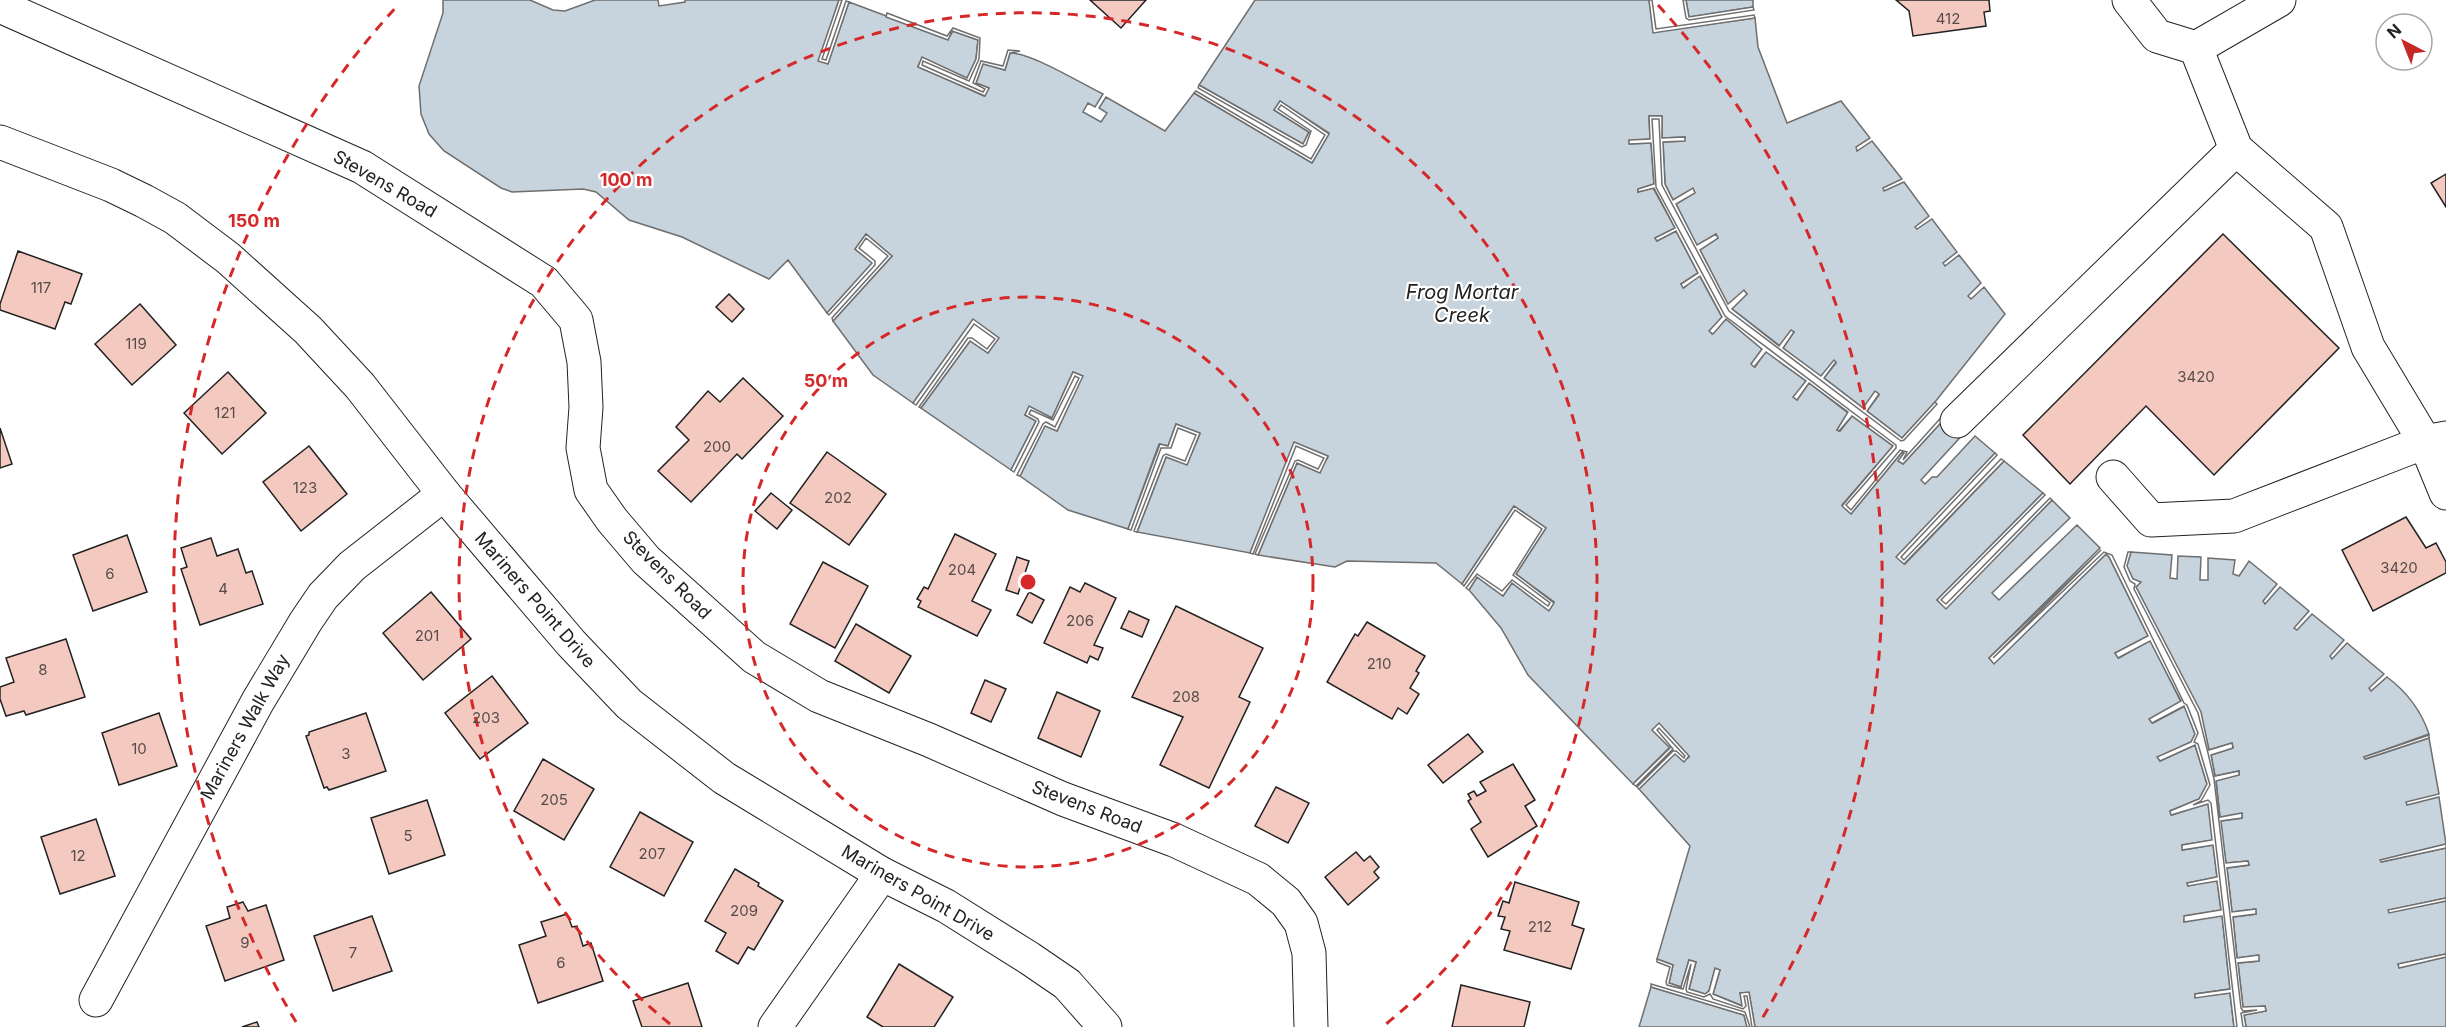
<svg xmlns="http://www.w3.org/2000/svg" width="2446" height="1027" font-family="Inter,sans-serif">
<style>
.water{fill:#c7d3dd;stroke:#6f6f6f;stroke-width:1.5}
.pier{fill:#fff;stroke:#6f6f6f;stroke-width:1.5}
.building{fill:#f3c9c0;stroke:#222;stroke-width:1.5}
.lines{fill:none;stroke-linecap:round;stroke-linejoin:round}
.minor-casing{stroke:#222;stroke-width:35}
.minor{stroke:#fff;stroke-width:33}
.ring{fill:none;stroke:#d62828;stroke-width:3;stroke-dasharray:10 8}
.labels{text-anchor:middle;stroke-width:4.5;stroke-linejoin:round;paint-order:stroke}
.number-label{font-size:15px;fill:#564c4a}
.street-label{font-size:18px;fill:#222;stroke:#fff}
.water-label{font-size:20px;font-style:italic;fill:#222;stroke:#fff}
.centre{fill:#d62828;stroke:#fff;stroke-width:3}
.ring-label{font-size:18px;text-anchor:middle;font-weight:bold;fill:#d62828;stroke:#fff;stroke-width:4.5;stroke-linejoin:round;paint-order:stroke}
</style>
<rect width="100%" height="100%" fill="#fff"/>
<g class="water">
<path d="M443 0H530L553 10 565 11 595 0H658L659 6 685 2V0H839L819 61 828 63 849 2 948 39 953 31 978 40 976 59 967 79 922 58 918 66 984 96 989 88 976 83 983 63 1005 70 1010 53C1030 52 1082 84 1103 94L1095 107 1088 103 1083 112 1101 122 1107 113 1099 108 1106 97 1165 131 1194 93 1312 163 1329 133 1280 101 1274 110 1309 132 1303 144 1199 85 1255 0H1649L1654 32 1755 18 1758 47 1787 123 1841 101 1870 138 1856 147 1857 151 1872 141 1902 179 1883 188 1884 191 1904 182 1929 216 1915 227 1917 229 1932 219 1957 252 1943 263 1945 266 1959 255 1981 283 1968 296 1971 299 1984 287 2005 314 1935 402 1902 438 1867 411 1879 395 1876 392 1863 408 1824 378 1836 363 1834 361 1821 377 1783 348 1794 332 1791 331 1780 346 1731 308 1747 294 1744 291 1728 305 1700 250 1718 238 1716 234 1697 246 1676 204 1694 193 1693 189 1673 200 1665 184 1663 142 1684 141 1685 137 1662 138V116H1649L1650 139 1629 141 1630 144 1651 143 1654 184 1638 189V192L1653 188 1675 228 1655 238 1657 241 1676 231 1698 273 1681 284 1684 288 1699 275 1722 317 1710 331 1712 334 1726 319 1762 349 1752 364 1755 367 1766 351 1806 381 1794 397 1797 400 1809 383 1848 413 1837 430 1840 431 1852 416 1893 446 1842 505 1851 514 1902 452 1904 453 1899 461 1903 464 1949 414 1967 430 1921 480 1925 484 1932 477H1937L1975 436 1995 453 1897 557 1905 564 2004 461 2043 493 1937 600 1946 608 2052 500 2070 518 1992 593 1999 600 2077 525 2100 548 1989 658 1994 663 2106 554 2109 557 2148 636 2115 653 2119 658 2150 640 2181 702 2150 719 2153 723 2185 706 2195 734 2191 742 2158 757 2160 761 2195 745 2207 784 2199 799 2170 811 2172 815 2208 803 2213 840 2182 845 2183 850 2213 845 2217 877 2187 883 2188 886 2217 880 2221 910 2185 916 2184 921 2222 915 2230 989 2195 994V997L2230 993 2234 1027H1755L1749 993H1740L1743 1006 1713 994 1720 970 1715 969 1709 991 1705 994 1689 989 1696 962 1689 960 1681 987 1669 983 1673 965 1657 959 1690 846 1639 789 1675 753 1683 761 1689 757 1659 724 1653 730 1670 747 1633 784 1528 675 1501 628 1469 590 1477 577 1503 596 1512 583 1548 610 1554 602 1516 574 1546 528 1514 506 1462 584 1436 563 1347 561 1335 567 1258 555 1297 463 1319 472 1328 457 1295 443 1250 553 1137 532 1166 457 1187 464 1200 434 1176 424 1168 446 1159 444 1128 529 1068 510 1020 476 1045 425 1057 431 1082 376 1073 372 1052 418 1029 407 1025 415 1036 421 1011 470 921 408 970 341 988 353 998 338 973 320 913 403 873 375 833 321 892 256 866 234 855 249 873 263 827 313 788 260 769 279 682 237 629 220 596 192 583 189 512 192 501 188 444 151 429 134 421 114 419 86 443 13Z"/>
<path d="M1686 0H1753V7L1689 17Z"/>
<path d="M2131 552 2172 555 2170 578 2177 579 2178 556 2201 557 2200 580H2208V558L2235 560 2233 574 2239 576 2249 561 2277 584 2263 601 2265 604 2280 587 2309 611 2294 628 2297 630 2312 614 2344 640 2330 656 2332 659 2347 643 2384 674 2369 688 2371 691 2387 677C2407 692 2421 710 2429 734L2364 757 2366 759 2429 738 2439 794 2406 802 2407 805 2439 797 2446 844 2381 860 2382 862 2446 848V898L2389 910V912L2446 901V954L2398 964 2399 967 2446 957V1027H2246L2244 1015 2266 1011 2265 1006 2243 1008 2238 963 2259 961 2258 955 2237 958 2233 917 2256 914 2255 909 2232 912 2227 868 2249 865 2248 861 2226 863 2220 821 2242 818V814L2220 818 2216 780 2239 775V771L2215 776 2211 755 2233 748 2232 743 2209 750 2200 712 2136 587 2140 582 2133 579 2126 566Z"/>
<path d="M1651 987 1744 1015 1747 1027H1639Z"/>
</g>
<g class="pier">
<path d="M839 0H842L822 59 826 60 846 1 849 2 828 64 818 61Z"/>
<path d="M1649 0H1652L1656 29 1754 15 1755 18 1653 33Z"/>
<path d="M1683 0H1686L1689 17 1753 7 1754 10 1689 20 1686 18Z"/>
<path d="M887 13 947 36 953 28 980 38 979 59 969 81 923 61 922 65 983 92 985 89 973 83 981 61 1003 66 1008 50 1020 51 1010 53 1005 70 983 64 976 83 989 88 985 96 918 67 922 57 967 78 976 59 978 40 952 31 948 40 886 17Z"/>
<path d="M1199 85 1303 144 1309 132 1274 110 1280 101 1329 134 1312 163 1194 93 1196 91 1311 159 1325 135 1281 105 1278 109 1311 131 1306 145 1302 147 1198 88Z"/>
<path d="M1649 116H1662V138L1685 137V141L1663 142 1665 184 1673 200 1693 188 1695 193 1676 204 1697 245 1716 234 1718 238 1700 250 1728 304 1744 290 1747 294 1732 309 1779 346 1791 330 1794 332 1783 348 1821 376 1834 360 1836 362 1824 378 1863 408 1875 391 1879 394 1867 411 1902 438 1935 402 1937 404 1904 440 1901 441 1729 311 1662 185 1659 119H1652L1656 187 1725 316 1896 445V448L1846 505 1851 510 1900 450 1907 452 1903 460 1946 412 1949 414 1903 464 1898 461 1904 453 1902 452 1851 514 1842 506 1893 446 1852 416 1839 431 1837 430 1848 412 1809 383 1797 400 1793 397 1806 381 1766 352 1754 367 1751 364 1762 349 1726 319 1713 334 1709 331 1722 317 1700 276 1683 288 1681 284 1698 273 1676 231 1657 241 1655 238 1675 228 1654 188 1638 192V189L1654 184 1651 143 1629 144V140L1650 139Z"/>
<path d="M866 234 892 256 833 321 832 318 888 256 866 238 859 248 875 261V265L829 315 827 313 872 263 855 249Z"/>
<path d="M973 319 999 338 988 353 970 341 921 408 919 407 968 338H972L987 349 995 339 974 324 916 405 913 403Z"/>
<path d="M1073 372 1083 376 1057 431 1045 426 1020 476 1017 475 1043 424 1046 422 1055 427 1079 378 1075 376 1053 420 1031 410 1029 414 1038 419 1039 422 1014 472 1011 470 1036 421 1025 415 1029 406 1052 418Z"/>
<path d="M1176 424 1200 433 1187 465 1166 457 1137 532 1134 531 1163 456 1166 454 1185 461 1196 435 1178 428 1171 448H1161L1131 530 1128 529 1160 444 1168 446Z"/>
<path d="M1294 442 1328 456 1320 473 1297 463 1258 555 1255 554 1295 461 1298 460 1318 469 1324 458 1296 446 1253 554 1250 553Z"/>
<path d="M1995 453 1997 455 1901 557 1904 560 2001 459 2004 461 1904 564 1896 557Z"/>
<path d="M2043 493 2045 495 1941 600 1946 604 2050 498 2052 500 1946 609 1937 600Z"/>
<path d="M1514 506 1546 528 1516 574 1554 603 1549 611 1512 583 1503 596 1477 577 1469 590 1466 588 1477 574 1502 591 1512 580 1548 606 1550 603 1513 575 1542 529 1515 510 1464 586 1462 584Z"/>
<path d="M2101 550 1993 658 2104 552 2112 555 2184 703 2187 705 2198 733 2194 742 2198 744 2210 785 2201 801 2193 805 2208 800 2211 803 2237 1027H2234L2230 993 2195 998V994L2230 989 2222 916 2184 922V916L2221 910 2217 881 2188 886 2187 883 2217 877 2213 845 2182 850V845L2212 840 2208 804 2171 815 2170 811 2199 799 2207 784 2195 745 2160 761 2157 757 2191 742 2195 734 2184 706 2152 723 2149 719 2181 701 2150 641 2118 658 2115 653 2148 636 2109 557 2106 554 1994 664 1989 658Z"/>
<path d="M2128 552H2131L2127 566 2133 579 2141 582 2136 587 2201 712 2209 750 2232 743 2233 748 2211 755 2215 776 2239 771V775L2216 781 2220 817 2242 813V818L2221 821 2226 863 2248 861 2249 865 2227 868 2232 912 2256 909V914L2233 917 2237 958 2259 955V961L2238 963 2243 1007 2265 1006 2266 1011 2244 1015 2246 1027H2243L2241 1013 2257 1010 2243 1011 2241 1008 2214 779 2208 753 2198 713 2134 589 2135 584 2130 581 2124 567Z"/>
<path d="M1659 723 1689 756 1684 762 1675 754 1639 789 1637 787 1673 751H1676L1684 758 1685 756 1659 728 1657 730 1673 749 1636 786 1633 784 1670 748 1652 730Z"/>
<path d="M2429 735V738L2365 759 2364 757Z"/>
<path d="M2446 844V848L2381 862 2380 860Z"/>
<path d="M2446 898V901L2389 913 2388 910Z"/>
<path d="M2446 954V957L2399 968 2398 964Z"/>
<path d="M1657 959 1673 965 1669 983 1681 987 1689 960 1696 962 1689 989 1705 994 1709 991 1715 968 1720 970 1713 994 1742 1006 1740 993 1749 992 1755 1027H1752L1747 996H1744L1746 1006 1743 1009 1713 999 1710 994 1704 997 1687 992 1686 989 1691 964 1683 989 1667 985 1666 982 1670 967 1657 962Z"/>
<path d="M1651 984 1745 1012 1750 1027H1747L1744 1015 1651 987Z"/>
</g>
<g class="building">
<path d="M1090 0H1146L1121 28Z"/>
<path d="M1896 0H1989L1990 11 1984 12 1986 26 1913 36 1909 11Z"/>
<path d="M2446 174V207L2431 183Z"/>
<path d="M2223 234 2339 348 2214 475 2146 406 2070 484 2023 435Z"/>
<path d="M18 251 82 274 71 304 65 302 55 329 0 310V304Z"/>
<path d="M729 294 744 309 732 322 716 307Z"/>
<path d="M140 304 176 345 132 385 95 344Z"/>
<path d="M228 372 266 413 222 454 184 413Z"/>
<path d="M743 378 783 416 742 459 737 454 691 502 658 471 689 440 676 427 708 391 720 402Z"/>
<path d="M0 428 12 464 0 468Z"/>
<path d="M309 446 347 494 301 531 263 482Z"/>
<path d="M827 452 886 494 849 545 790 503Z"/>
<path d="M771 493 792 510 777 529 755 511Z"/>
<path d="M2406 517 2426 548 2436 543 2446 562V573L2373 611 2342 550Z"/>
<path d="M955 534 996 554 972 601 991 610 977 636 918 607 921 601 917 599 924 587 928 589Z"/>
<path d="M127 535 147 592 93 611 73 555Z"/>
<path d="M211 538 217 556 238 549 246 573 252 571 263 604 200 625 181 569 187 567 181 548Z"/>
<path d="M1017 557 1029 561 1018 594 1006 590Z"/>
<path d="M823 562 868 586 835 648 790 624Z"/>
<path d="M1085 583 1116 598 1094 645 1103 648 1098 660 1090 656 1087 663 1044 643 1070 587 1080 592Z"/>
<path d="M431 592 471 639 423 680 383 633Z"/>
<path d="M1029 592 1044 600 1032 623 1017 615Z"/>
<path d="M1176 606 1263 648 1239 697 1250 702 1209 788 1160 765 1183 717 1132 697Z"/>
<path d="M1129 611 1149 620 1142 637 1121 628Z"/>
<path d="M1367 622 1425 656 1416 671 1419 673 1410 688 1419 694 1407 714 1398 708 1392 719 1327 682 1355 634 1358 636Z"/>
<path d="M856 624 911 656 889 693 835 661Z"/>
<path d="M66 639 85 697 26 715 24 711 6 716 0 699V687L14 682 6 658Z"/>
<path d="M492 676 528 723 480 759 445 713Z"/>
<path d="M985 680 1006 689 991 722 971 713Z"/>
<path d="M1057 692 1100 711 1081 757 1038 738Z"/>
<path d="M159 713 177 766 119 785 102 733Z"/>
<path d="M366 713 386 771 329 790 327 787 324 788 306 736 309 735V732Z"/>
<path d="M1468 734 1483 752 1443 783 1428 765Z"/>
<path d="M543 759 594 789 564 840 514 811Z"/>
<path d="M1513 764 1535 800 1525 806 1537 826 1488 857 1471 829 1481 822 1468 801 1471 799 1468 794 1474 791 1477 796 1486 791 1480 782Z"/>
<path d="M1276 787 1309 803 1288 843 1255 826Z"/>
<path d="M427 800 445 855 389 874 371 818Z"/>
<path d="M640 812 693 842 664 896 610 867Z"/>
<path d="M96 819 115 876 60 894 41 837Z"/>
<path d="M1356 852 1364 861 1370 856 1379 867 1374 872 1379 878 1348 905 1325 877Z"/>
<path d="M735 869 759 883 758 886 783 901 754 950 748 947 738 964 716 951 726 933 705 921Z"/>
<path d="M1515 882 1579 902 1572 925 1584 929 1571 969 1504 950 1510 931 1501 929 1505 917 1498 916 1503 901 1509 903Z"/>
<path d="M243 902 248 911 266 905 284 960 225 981 206 926 230 918 227 907Z"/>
<path d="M567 914 572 927 577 926 583 946 591 943 603 981 538 1003 519 945 546 936 541 922Z"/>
<path d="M372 916 392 971 333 991 314 936Z"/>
<path d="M899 964 953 997 934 1027H883L867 1017Z"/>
<path d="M688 983 702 1027H642L633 1001Z"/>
<path d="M1461 985 1530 1002 1524 1027H1452Z"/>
<path d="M257 1022 259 1027H242Z"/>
</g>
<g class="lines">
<defs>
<g id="minor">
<path d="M2129 0 2157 36 2196 48 2279 0"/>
<path d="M0 6 362 167 544 282 576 320 584 362 586 407 583 448 591 490 612 520 646 560 754 657 819 696 929 740 1063 799 1174 840 1258 879 1286 902 1301 923 1309 953 1311 1027"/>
<path d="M2196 48 2236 149 2326 227 2368 347 2425 442 2446 493"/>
<path d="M0 142 111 185 144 201 175 218 228 258 308 330 360 386 444 494 571 643 629 704 724 778 882 874 946 906 1029 958 1067 984 1105 1027"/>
<path d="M1957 421 2236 149"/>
<path d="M2113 477 2151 520 2234 516 2425 442 2446 438"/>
<path d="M96 1000 258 701 306 621 323 596 352 566 444 494"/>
<path d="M775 1027 882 874"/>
</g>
</defs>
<use href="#minor" class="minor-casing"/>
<use href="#minor" class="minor"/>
</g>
<g class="ring">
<circle cx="1028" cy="582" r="285"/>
<path d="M670 1024A569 569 0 1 1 1386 1024"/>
<path d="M296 1022A854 854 0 0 1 398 5M1658 5A854 854 0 0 1 1760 1022"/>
</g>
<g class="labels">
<g class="number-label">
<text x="1948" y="24">412</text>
<text x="41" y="293">117</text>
<text x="136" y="349">119</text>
<text x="2196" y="382">3420</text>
<text x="225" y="418">121</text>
<text x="717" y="452">200</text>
<text x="305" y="493">123</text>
<text x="838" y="503">202</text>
<text x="2399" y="573">3420</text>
<text x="962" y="575">204</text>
<text x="110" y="579">6</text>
<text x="223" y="594">4</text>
<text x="1080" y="626">206</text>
<text x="427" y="641">201</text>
<text x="1379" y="669">210</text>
<text x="43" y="675">8</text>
<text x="1186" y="702">208</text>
<text x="486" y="723">203</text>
<text x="139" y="754">10</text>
<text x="346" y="759">3</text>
<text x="554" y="805">205</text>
<text x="408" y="841">5</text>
<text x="652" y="859">207</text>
<text x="78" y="861">12</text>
<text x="744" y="916">209</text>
<text x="1540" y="932">212</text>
<text x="245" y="948">9</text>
<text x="353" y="958">7</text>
<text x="561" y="968">6</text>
</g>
<g class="street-label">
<text transform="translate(385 184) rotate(30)" y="6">Stevens Road</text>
<text transform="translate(667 575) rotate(45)" y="6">Stevens Road</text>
<text transform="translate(535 600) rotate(49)" y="6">Mariners Point Drive</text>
<text transform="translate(245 727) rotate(-61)" y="6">Mariners Walk Way</text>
<text transform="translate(1087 807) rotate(21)" y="6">Stevens Road</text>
<text transform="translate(918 893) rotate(30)" y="6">Mariners Point Drive</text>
</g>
<g class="water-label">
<text x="1462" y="299">Frog Mortar<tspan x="1462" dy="23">Creek</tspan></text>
</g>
</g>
<circle cx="1028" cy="582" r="9" class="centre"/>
<g class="ring-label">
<text x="626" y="186">100 m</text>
<text x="254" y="227">150 m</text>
<text x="826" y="387">50 m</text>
</g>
<g transform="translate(2404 42) rotate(318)"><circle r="28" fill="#ffffff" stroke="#a7a7a7" stroke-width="1.5"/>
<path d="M0-4.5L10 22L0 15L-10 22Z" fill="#c62828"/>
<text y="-9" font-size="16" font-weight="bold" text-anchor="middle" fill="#222222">N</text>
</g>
</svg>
